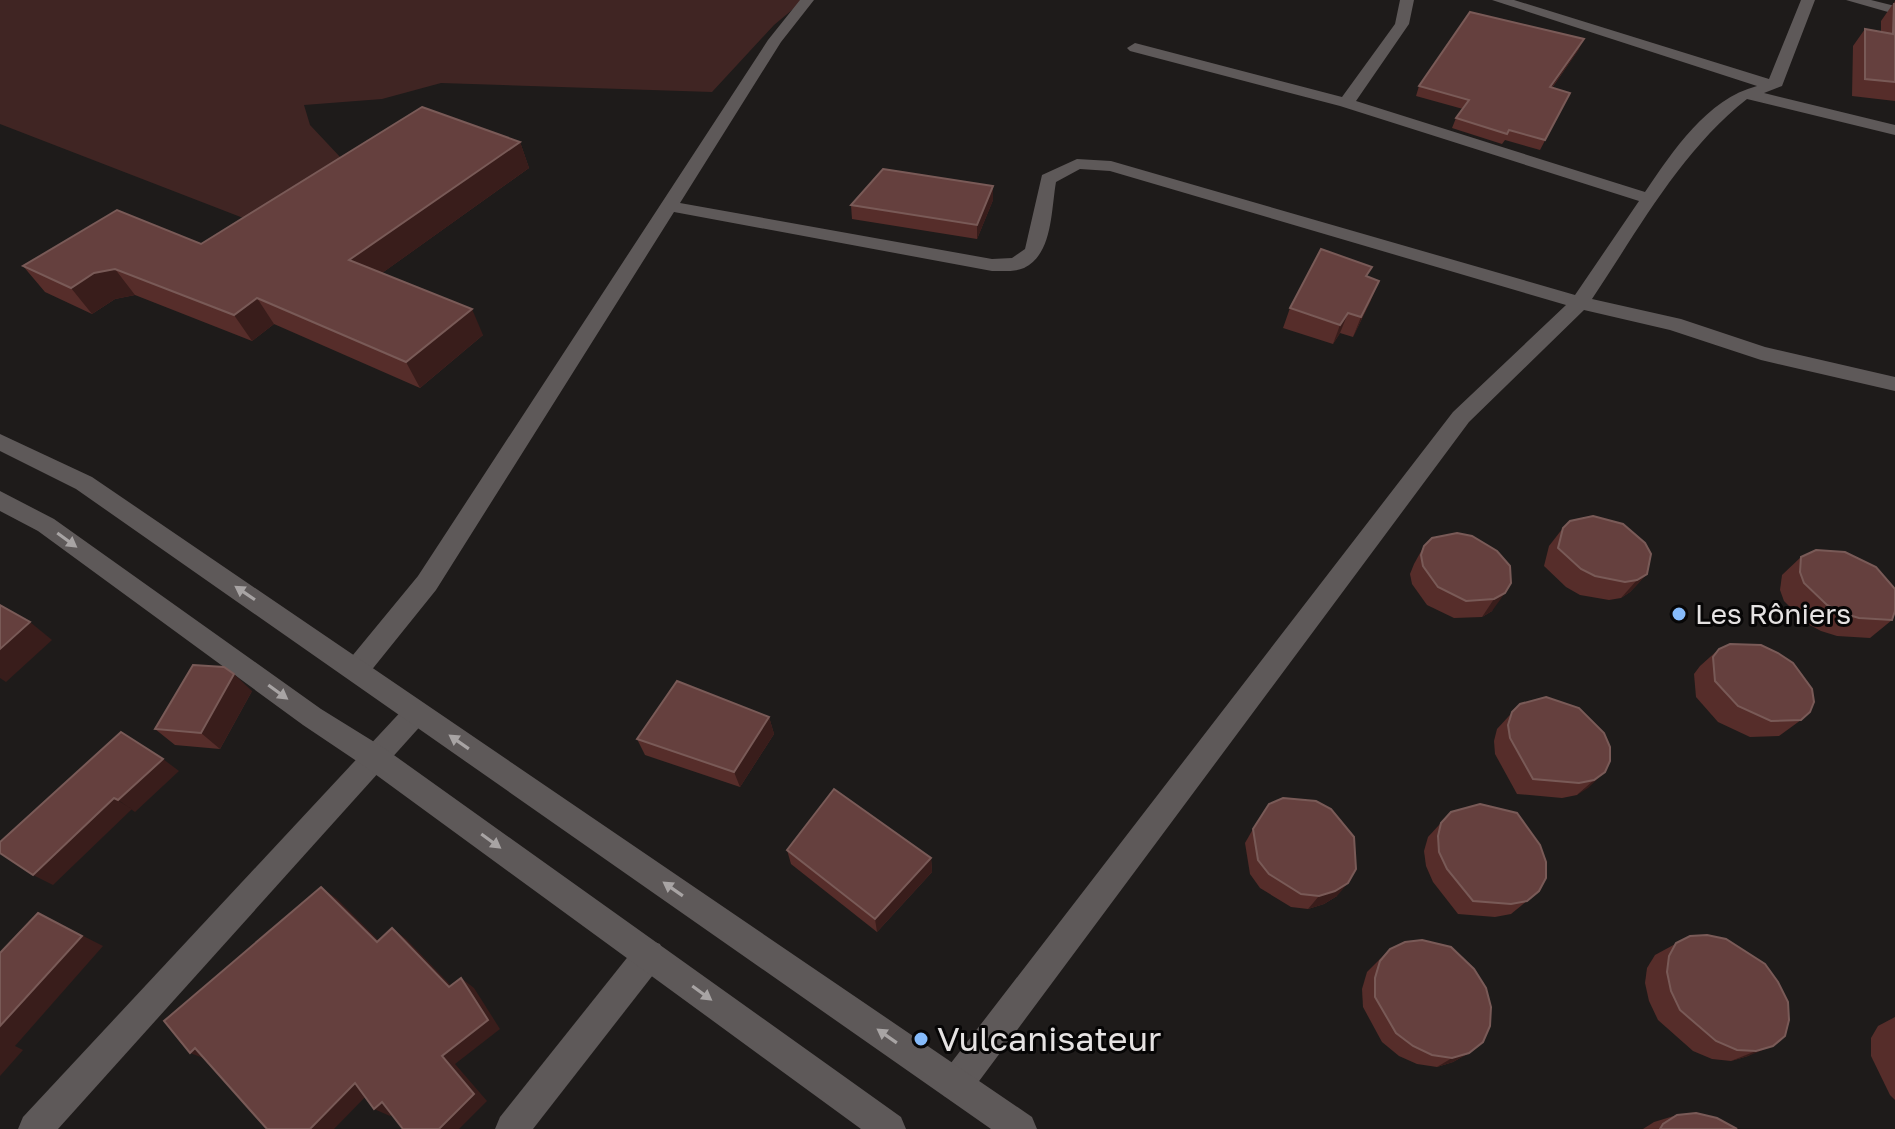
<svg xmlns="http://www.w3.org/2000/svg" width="1895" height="1129" font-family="'Golos Text',sans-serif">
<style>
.green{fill:#402523}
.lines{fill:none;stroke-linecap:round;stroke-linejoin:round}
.street{fill:#5e5959;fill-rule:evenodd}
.secondary{fill:#5e5959;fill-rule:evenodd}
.wall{fill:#562d2a}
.shaded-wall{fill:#391d1b}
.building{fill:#65403e;stroke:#795a57;stroke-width:2}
.oneway{fill:#a8a4a4}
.poi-dot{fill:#86bbfb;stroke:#070606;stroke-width:3}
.labels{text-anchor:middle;stroke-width:6;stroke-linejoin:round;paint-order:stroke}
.poi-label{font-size:28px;fill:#e5e2e2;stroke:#070606;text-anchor:start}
.near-poi-label{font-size:34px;fill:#e5e2e2;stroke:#070606;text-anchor:start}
</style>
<rect width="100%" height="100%" fill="#1e1b1a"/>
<path class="green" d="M0 0H804L774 25 712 92 441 83 382 99 304 105 310 125 357 175 251 221 0 124Z"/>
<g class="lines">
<g class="street">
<path d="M800 0H814L781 42 680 203 992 259 1012 258 1025 249 1042 175 1077 159 1111 161 1575 295 1639 201 1340 106 1130 51 1127 48 1135 43 1342 97 1395 24 1400 0H1414L1409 24 1356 101 1645 192C1673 151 1707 99 1757 86L1492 0H1514L1769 79 1801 0H1815L1782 86 1764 93 1895 125V135L1747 99C1680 152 1639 229 1592 299L1681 319 1765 347 1895 377V391L1761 360 1670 330 1584 310 1469 422 968 1096 956 1100 944 1096 940 1084 944 1072 1453 412 1566 305 1110 171 1080 169 1056 182C1051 210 1053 254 1024 268 1015 272 1002 271 992 271L674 212 436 590 366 677 357 680 348 677 344 669 348 661 418 576 768 40Z"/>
<path d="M1846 0H1871L1895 6V14Z"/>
<path d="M416 701 425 705 429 713 425 721 58 1129H18L23 1117 407 705Z"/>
<path d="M649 940 660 944 664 955 660 966 533 1129H495L500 1117 638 944Z"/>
</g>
<g class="secondary">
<path d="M0 434 92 477 1032 1117 1037 1129H991L76 489 0 451Z"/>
<path d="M0 491 54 519 321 709 384 748 901 1117 906 1129H861L364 766 303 725 38 531 0 511Z"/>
</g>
</g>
<g class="wall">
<path d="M1895 1V101L1852 96 1853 46 1865 29 1881 32V21Z"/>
<path d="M1579 49 1552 88 1570 93 1540 150 1505 140 1502 144 1452 128 1456 118 1463 109 1416 96 1419 86Z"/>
<path d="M520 142 529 168 382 273 483 335 420 388 274 324 252 341 135 295 115 299 92 314 45 292 23 266 201 244Z"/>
<path d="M993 200 977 239 852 219 851 205Z"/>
<path d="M1368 277 1371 300 1353 337 1340 333 1333 344 1283 328 1290 308Z"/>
<path d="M1563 528 1647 574 1630 592 1621 598 1609 600 1580 595 1566 587 1544 566 1549 546Z"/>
<path d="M1424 546 1510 566 1492 611 1482 617 1454 618 1427 605 1412 584 1410 574 1414 564Z"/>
<path d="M1801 557 1892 620 1870 638 1837 636 1821 631 1806 623 1784 601 1780 590 1782 575Z"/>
<path d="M1719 649 1801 720 1779 736 1750 737 1718 722 1696 697 1694 674 1700 666Z"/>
<path d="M252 691 220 749 175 745 155 729Z"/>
<path d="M1520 704 1605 772 1577 795 1562 798 1517 794 1495 754 1494 741 1497 729Z"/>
<path d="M769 717 774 734 740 787 645 755 637 739Z"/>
<path d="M1451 812 1539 891 1511 914 1495 917 1458 914 1433 882 1426 866 1424 851 1428 837Z"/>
<path d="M1253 829 1337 896 1324 904 1308 909 1291 907 1260 888 1250 874 1245 843Z"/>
<path d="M787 850 931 858 932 872 877 932 791 864Z"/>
<path d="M1690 936 1785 1036 1748 1056 1731 1061 1712 1059 1693 1051 1658 1020 1649 1001 1645 983 1647 968 1655 955Z"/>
<path d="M1390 949 1469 1053 1453 1062 1437 1067 1417 1064 1399 1056 1382 1042 1363 1007 1362 989 1367 972Z"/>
<path d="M1895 1017V1100L1890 1095 1871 1056V1038L1878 1026Z"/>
<path d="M1677 1115 1737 1129H1643L1654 1122Z"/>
</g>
<g class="shaded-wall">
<path d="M1584 39 1579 49 1545 97 1550 87Z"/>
<path d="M520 142 529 168 364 286 349 260Z"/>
<path d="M993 186V200L977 239V225Z"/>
<path d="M115 269 135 295 115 299 92 314 71 288 94 273Z"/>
<path d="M1379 281 1371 300 1353 337 1361 317Z"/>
<path d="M257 298 274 324 252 341 234 315Z"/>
<path d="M472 309 483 335 420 388 406 362Z"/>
<path d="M1348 313 1340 333 1333 344 1340 325Z"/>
<path d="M1647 574 1630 592 1621 598 1637 580Z"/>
<path d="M1505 593 1492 611 1482 617 1494 599Z"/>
<path d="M30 622 52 640 6 682 0 678V649Z"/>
<path d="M234 674 252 691 220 749 201 733Z"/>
<path d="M769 717 774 734 740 787 734 772Z"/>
<path d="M163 759 179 771 135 812 118 800Z"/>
<path d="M1605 772 1588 788 1577 795 1594 780Z"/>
<path d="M114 798 132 809 53 885 33 875Z"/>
<path d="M931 858 932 872 877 932 875 919Z"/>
<path d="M1348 883 1337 896 1324 904 1308 909 1319 896Z"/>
<path d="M321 887 337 899 391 953 377 942Z"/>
<path d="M38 913 103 946 15 1046 23 1050 0 1076V1026Z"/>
<path d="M392 928 406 939 462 997 449 987Z"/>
<path d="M461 978 474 988 500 1029 455 1064 487 1101 459 1129H439L442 1056Z"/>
<path d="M1773 1046 1748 1056 1731 1061 1756 1051Z"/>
<path d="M195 1048 211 1061 190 1053Z"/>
<path d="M1469 1053 1453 1062 1437 1067 1452 1058Z"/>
<path d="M355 1083 371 1091 334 1129H310Z"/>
<path d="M382 1102 397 1109 390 1116 374 1109Z"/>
</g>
<g class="building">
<path d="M1894 4H1895V82L1865 79V29L1893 34Z"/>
<path d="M1470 12 1584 39 1550 87 1570 93 1545 140 1509 130 1507 134 1456 118 1469 100 1419 86Z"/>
<path d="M422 107 520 142 349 260 472 309 406 362 257 298 234 315 115 269 94 273 71 288 23 266 117 210 201 244Z"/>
<path d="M883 169 993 186 977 225 851 205Z"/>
<path d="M1321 249 1372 267 1366 276 1379 281 1361 317 1348 313 1340 325 1290 308Z"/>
<path d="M1593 516 1623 524 1645 543 1651 554 1647 574 1637 580 1625 582 1595 576 1581 569 1558 548 1563 528 1570 521Z"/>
<path d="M1457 533 1472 536 1497 551 1510 566 1511 583 1505 593 1494 599 1466 601 1438 587 1423 566 1421 555 1424 546 1432 538Z"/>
<path d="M1816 550 1845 552 1876 567 1895 589V611L1892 620 1859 618 1842 613 1827 605 1804 583 1800 572 1801 557Z"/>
<path d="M0 605 30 622 0 649Z"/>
<path d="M1730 644 1761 645 1778 653 1793 663 1812 689 1814 702 1810 712 1801 720 1771 721 1738 706 1715 681 1713 657 1719 649Z"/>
<path d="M193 665 224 667 234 674 201 733 155 729Z"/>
<path d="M677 681 769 717 734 772 637 739Z"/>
<path d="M1546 697 1579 708 1604 733 1610 747V761L1605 772 1594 780 1579 783 1533 779 1510 738 1508 725 1512 712 1520 704Z"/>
<path d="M121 732 163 759 118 800 114 798 33 875 0 853V842Z"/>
<path d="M834 789 931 858 875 919 787 850Z"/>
<path d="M1283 798 1316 801 1331 809 1354 837 1356 869 1348 883 1335 891 1319 896 1301 894 1269 874 1258 860 1253 829 1269 804Z"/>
<path d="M1480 804 1517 813 1540 845 1546 862V878L1539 891 1527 901 1511 904 1473 901 1447 869 1439 852 1438 836 1441 823 1451 812Z"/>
<path d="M321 887 377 942 392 928 449 987 461 978 488 1020 442 1056 474 1094 439 1129H403L382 1102 374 1109 355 1083 310 1129H267L195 1048 190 1053 164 1021Z"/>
<path d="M38 913 82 936 0 1026V953Z"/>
<path d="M1707 935 1726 939 1765 964 1778 982 1788 1002 1789 1020 1785 1036 1773 1046 1756 1051 1737 1050 1716 1041 1680 1010 1671 991 1667 972 1669 956 1676 943 1690 936Z"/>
<path d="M1422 940 1451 947 1474 969 1486 988 1491 1007 1490 1026 1483 1042 1469 1053 1452 1058 1432 1055 1413 1046 1396 1033 1375 997V978L1380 961 1390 949 1405 942Z"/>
<path d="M1696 1113 1717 1118 1737 1129H1660L1663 1124 1677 1115Z"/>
</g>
<defs><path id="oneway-solid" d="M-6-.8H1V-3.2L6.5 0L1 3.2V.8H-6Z" transform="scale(2)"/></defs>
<g class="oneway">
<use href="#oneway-solid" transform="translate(67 540) rotate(36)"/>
<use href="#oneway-solid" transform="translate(245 593) rotate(-146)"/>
<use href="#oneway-solid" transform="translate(278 692) rotate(36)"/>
<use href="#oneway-solid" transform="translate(459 742) rotate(-145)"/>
<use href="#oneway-solid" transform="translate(491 841) rotate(36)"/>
<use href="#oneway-solid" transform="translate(673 889) rotate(-145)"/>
<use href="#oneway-solid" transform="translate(702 993) rotate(36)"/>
<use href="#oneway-solid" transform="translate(887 1036) rotate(-145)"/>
</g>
<g class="poi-dot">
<circle cx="1679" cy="614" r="8"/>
<circle cx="921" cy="1039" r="8"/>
</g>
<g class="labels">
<g class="poi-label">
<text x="1695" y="624">Les Rôniers</text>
</g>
<g class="near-poi-label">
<text x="937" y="1051">Vulcanisateur</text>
</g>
</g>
</svg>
